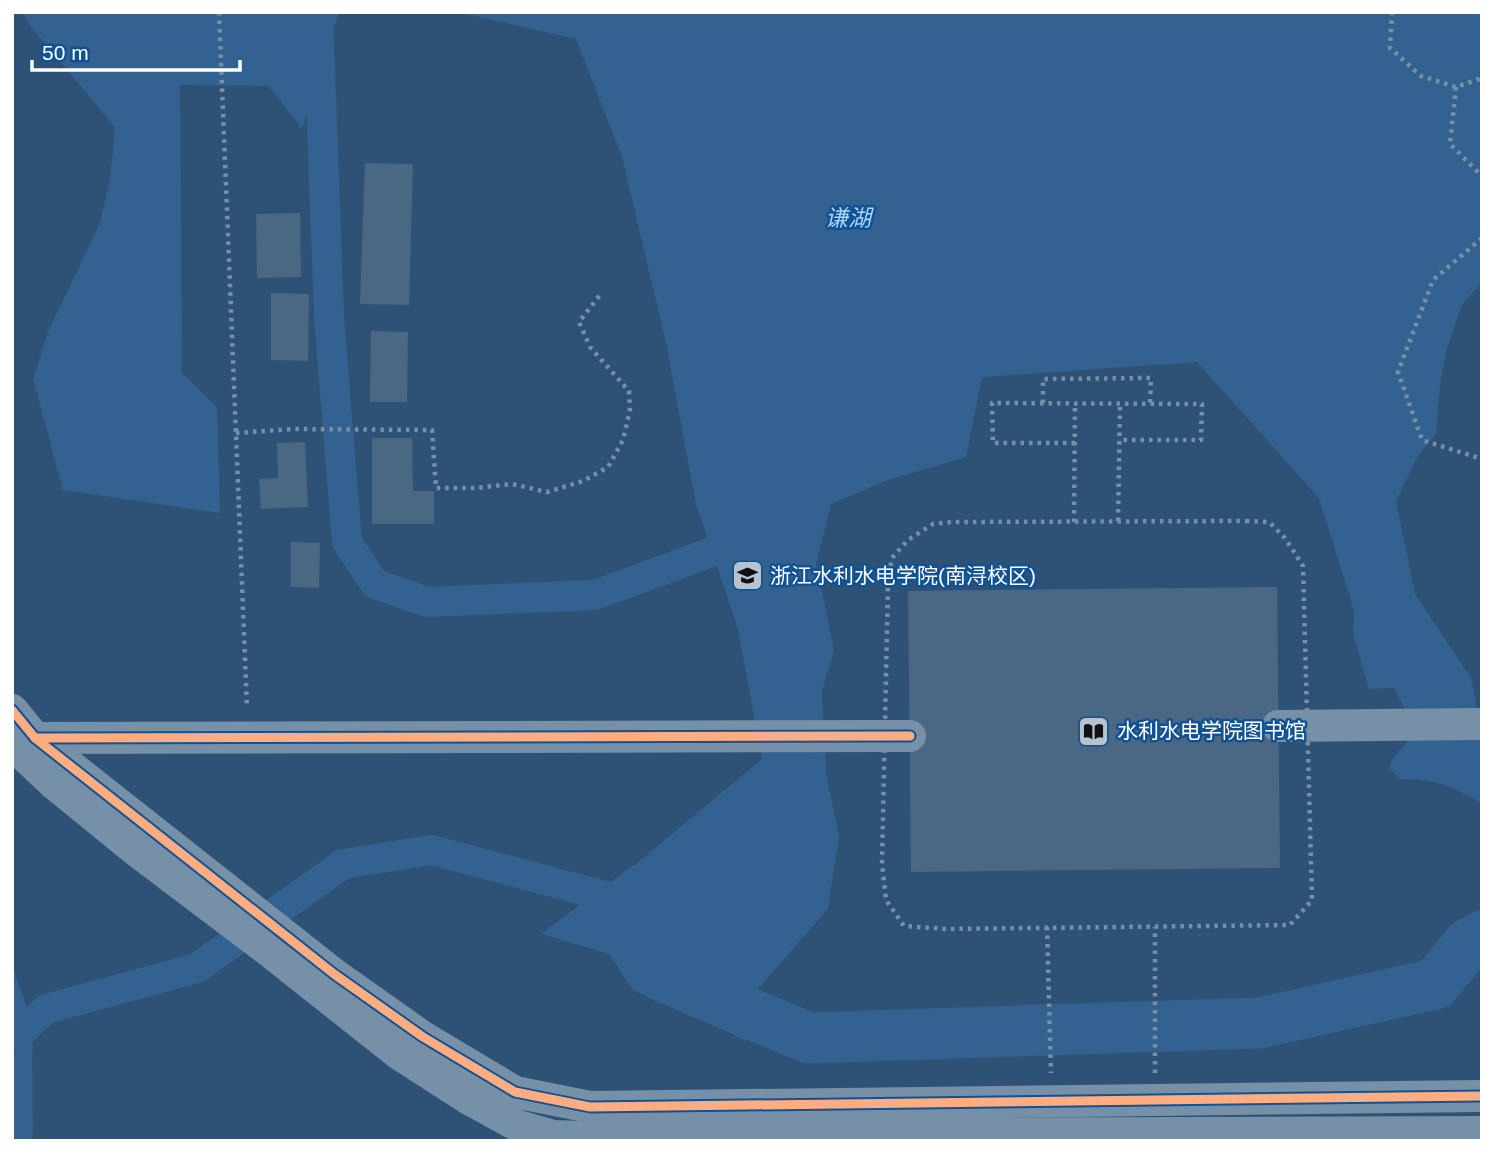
<svg xmlns="http://www.w3.org/2000/svg" width="1494" height="1153" font-family="Helvetica,'Noto Sans SC',sans-serif">
<style>
.water{fill:#336290}
.lines{fill:none;stroke-linecap:round;stroke-linejoin:round}
.canal{stroke:#336290;stroke-width:30}
.river{stroke:#336290;stroke-width:51}
.building{fill:#4a6783}
.path{stroke:#7690a8;stroke-width:4.5;stroke-dasharray:3.5 5;stroke-linecap:butt}
.street{stroke:#7690a8;stroke-width:32}
.cycleway-casing{stroke:#105293;stroke-width:13}
.cycleway{stroke:#ffac80;stroke-width:9}
.labels{text-anchor:middle;stroke-width:5;stroke-linejoin:round;paint-order:stroke}
.poi-label{font-size:21px;fill:#fff;stroke:#105293;text-anchor:start}
.water-label{font-size:23px;font-style:italic;fill:#a9d4fa;stroke:#105293}
</style>
<rect width="100%" height="100%" fill="#2e5275"/>
<g class="water">
<path d="M22 12H339L302 129 269 86 180 85 182 373 217 408 220 513 63 490 33 379 49 329 99 226 110 181 115 127 32 28Z"/>
<path d="M458 12H1482V282L1462 305 1447 348 1440 385 1436 434 1418 456 1396 501 1415 594 1471 678 1482 738V803C1451 787 1437 778 1400 779L1389 768 1394 757 1416 732 1394 688 1369 689 1353 634 1354 610 1319 498 1197 362 982 377 966 457 888 480 831 504 816 563 834 650 822 691 826 774 839 836 828 909 757 990 745 1041 707 1020 657 1002 632 989 609 954 541 934 643 858 762 759 738 629 696 504 666 343 622 157 576 39Z"/>
<path d="M12 965 32 1022 33 1141H12Z"/>
</g>
<g class="lines">
<g class="canal">
<path d="M318 12 329 317 347 542 375 584 427 602 595 595 750 538"/>
<path d="M12 1040 46 1009 197 968 343 864 432 850 628 902 636 901"/>
</g>
<path class="river" d="M687 987 809 1038 1259 1023 1435 984 1468 944 1482 936"/>
</g>
<g class="building">
<path d="M365 163 413 164 409 305 360 304Z"/>
<path d="M300 213 301 277 257 278 256 214Z"/>
<path d="M271 293 309 294 308 361 271 360Z"/>
<path d="M371 331 408 332 407 402H370Z"/>
<path d="M372 438H412L413 491H434V524H372Z"/>
<path d="M305 442 308 507 261 509 259 479 278 478 277 443Z"/>
<path d="M291 542 320 543 319 588 291 587Z"/>
<path d="M1277 587 1280 868 911 872 908 591Z"/>
</g>
<g class="lines">
<g class="path">
<path d="M219 12 247 708"/>
<path d="M1392 12 1390 48 1421 76 1456 87 1482 78"/>
<path d="M1456 87 1450 144 1482 176"/>
<path d="M1482 238 1433 280 1398 372 1422 440 1482 459"/>
<path d="M1043 403V379L1151 378 1150 404"/>
<path d="M236 433 293 429 432 430 436 488H476L512 484 547 492 583 481 608 467 623 440 630 410 629 391 590 347 579 322 600 295"/>
<path d="M1075 443H993L992 403 1202 404 1201 440H1119"/>
<path d="M1118 521 1120 404"/>
<path d="M1246 521 1269 522 1285 538 1303 566 1312 900 1290 925 947 929 904 926 886 900 882 864 888 581 892 558 908 540 933 524 952 522Z"/>
<path d="M1074 522 1075 404"/>
<path d="M1047 927 1051 1073"/>
<path d="M1155 1073V927"/>
</g>
<g class="street">
<path d="M12 710 35 738 334 974 423 1037 515 1092 590 1107 1482 1096"/>
<path d="M1278 726 1482 724"/>
<path d="M35 738 910 736"/>
<path d="M12 744 52 782 138 852 269 951 399 1054 469 1099 518 1126 553 1136 616 1138 833 1134 1482 1132"/>
</g>
<defs>
<g id="cycleway">
<path d="M12 710 35 738 334 974 423 1037 515 1092 590 1107 1482 1096"/>
<path d="M35 738 910 736"/>
</g>
</defs>
<use href="#cycleway" class="cycleway-casing"/>
<use href="#cycleway" class="cycleway"/>
</g>
<defs>
<symbol id="university-square" viewBox="-11 -11 22 22"><rect x="-9" y="-9" width="18" height="18" rx="4" fill="#b6c2cf" stroke="#105293"/><path d="M0-5L7-2L0 1L-7-2ZM-4 1L0 2.5L4 1V4Q0 6-4 4Z" fill="#111"/></symbol>
<symbol id="library-square" viewBox="-11 -11 22 22"><rect x="-9" y="-9" width="18" height="18" rx="4" fill="#b6c2cf" stroke="#105293"/><path d="M-6-4Q-3-5.5-.7-3.5V5Q-3 3-6 4ZM6-4Q3-5.5 .7-3.5V5Q3 3 6 4Z" fill="#111"/></symbol>
</defs>
<g fill-rule="evenodd">
<use href="#university-square" x="730" y="558" width="35" height="35"/>
<use href="#library-square" x="1076" y="714" width="35" height="35"/>
</g>
<g class="labels">
<g class="poi-label">
<text x="770" y="583">浙江水利水电学院(南浔校区)</text>
<text x="1117" y="738">水利水电学院图书馆</text>
</g>
<g class="water-label">
<text x="848" y="226">谦湖</text>
</g>
</g>
<rect width="1494" height="1153" fill="none" stroke="#ffffff" stroke-width="28"/>
<path d="M32 60v10h208v-10" fill="none" stroke="#ffffff" stroke-width="3.5"/>
<text x="42" y="60" font-size="21" fill="#ffffff" stroke="#105293" stroke-width="5" paint-order="stroke">50 m</text>
</svg>
